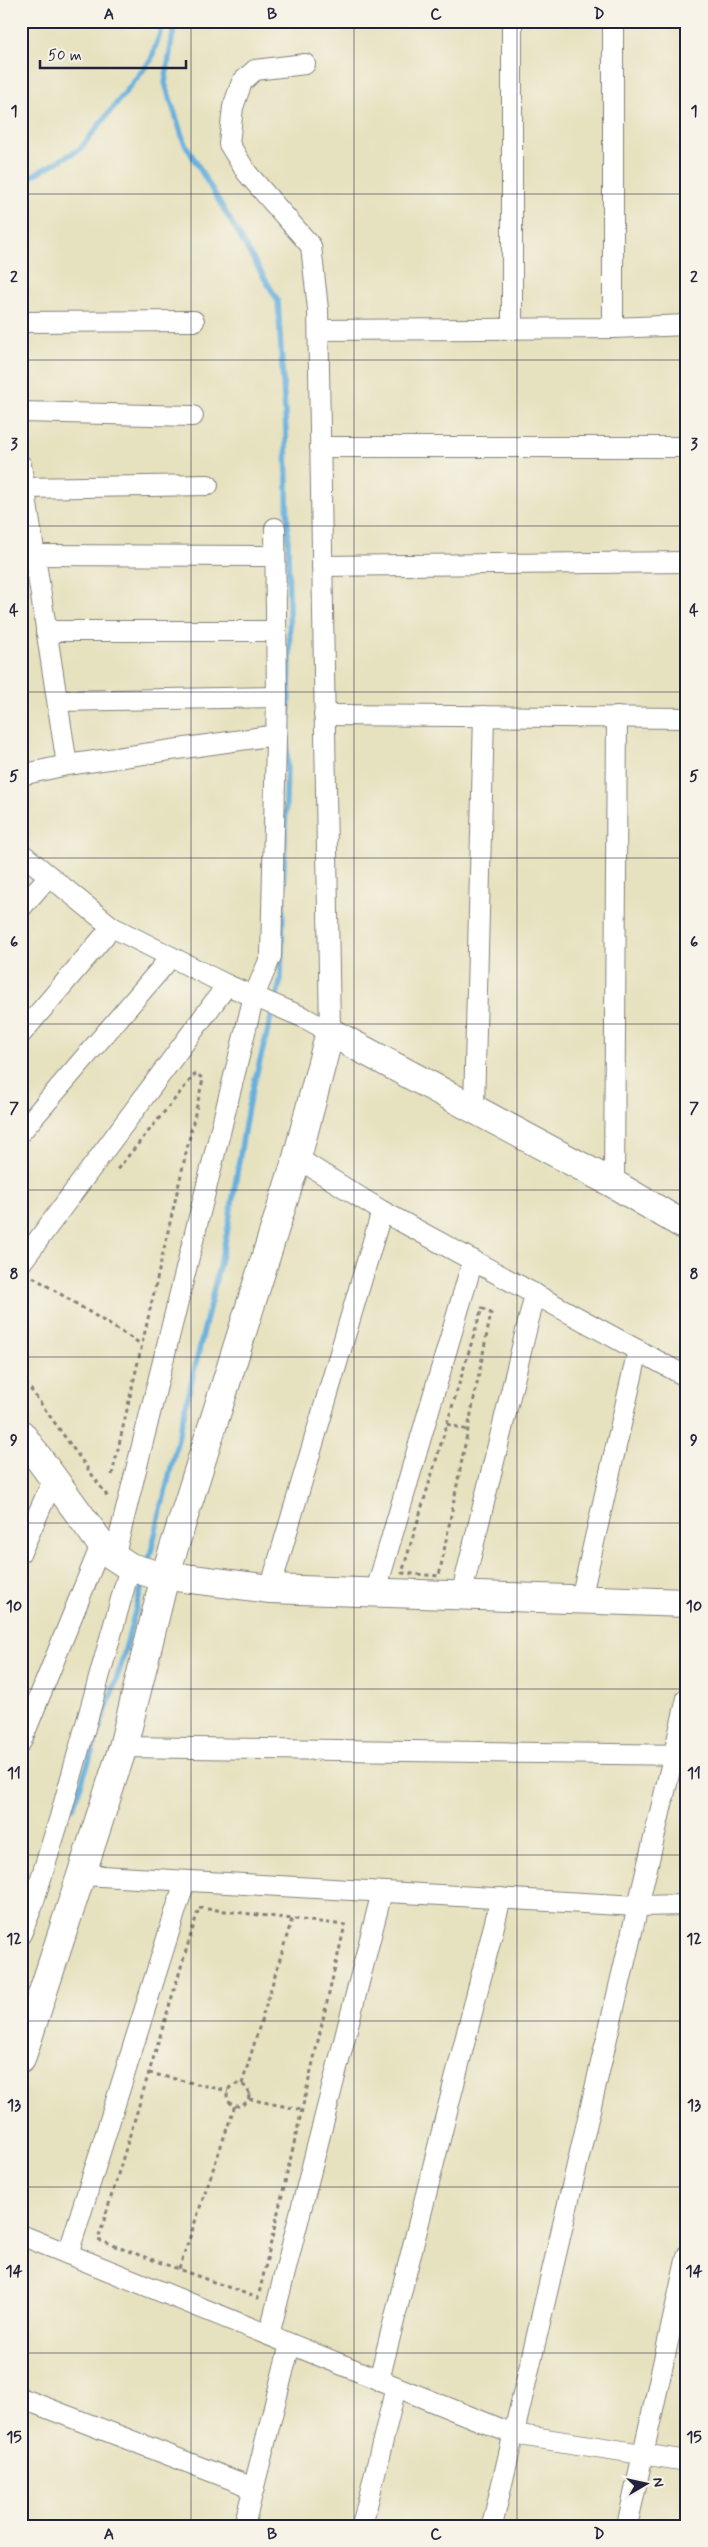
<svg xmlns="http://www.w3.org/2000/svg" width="708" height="2547" font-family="Mynerve,sans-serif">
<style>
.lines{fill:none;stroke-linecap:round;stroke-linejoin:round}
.stream{stroke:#67b0de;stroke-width:5.5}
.street-casing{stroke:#84827c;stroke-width:22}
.secondary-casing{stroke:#84827c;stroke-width:30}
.path{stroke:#84827c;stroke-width:3;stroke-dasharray:4 4;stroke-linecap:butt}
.street{stroke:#fff;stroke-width:20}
.secondary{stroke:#fff;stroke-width:28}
.grid{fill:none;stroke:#22223b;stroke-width:1;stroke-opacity:0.55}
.neatline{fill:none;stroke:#22223b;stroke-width:2}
.grid-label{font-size:16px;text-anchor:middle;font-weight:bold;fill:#22223b}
</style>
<rect width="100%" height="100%" fill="#f7f3e8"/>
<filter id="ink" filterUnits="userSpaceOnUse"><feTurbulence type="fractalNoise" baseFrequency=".02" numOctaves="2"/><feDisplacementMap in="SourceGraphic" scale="10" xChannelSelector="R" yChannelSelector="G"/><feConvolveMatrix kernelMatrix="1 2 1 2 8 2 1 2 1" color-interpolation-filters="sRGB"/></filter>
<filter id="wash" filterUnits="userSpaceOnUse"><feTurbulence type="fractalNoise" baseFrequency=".0096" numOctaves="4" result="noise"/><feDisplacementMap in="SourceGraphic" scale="20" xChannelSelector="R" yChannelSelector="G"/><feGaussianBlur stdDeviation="1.12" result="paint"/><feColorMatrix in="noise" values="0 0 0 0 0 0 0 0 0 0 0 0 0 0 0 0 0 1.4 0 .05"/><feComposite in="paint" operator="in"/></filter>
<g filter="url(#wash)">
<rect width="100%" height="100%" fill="#e6e1be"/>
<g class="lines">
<g class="stream">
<path d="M21 182 80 149 151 60 164 21"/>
<path d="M148 1564 227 1233 248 1107 281 979 290 655 286 431 278 301 184 142 165 83 175 21"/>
<path d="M73 1808 121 1665 144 1578"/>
<path d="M21 1959 29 1935"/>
</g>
</g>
</g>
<g filter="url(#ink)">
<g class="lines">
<defs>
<g id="street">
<path d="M613 21V328"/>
<path d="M305 64 255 70 242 82 233 107 229 144 247 173 311 246 318 309 330 1032"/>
<path d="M21 322 194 321"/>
<path d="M512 329V21"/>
<path d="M319 330 613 328 687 325"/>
<path d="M21 412 193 416"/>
<path d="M320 447H687"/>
<path d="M21 465 67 765"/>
<path d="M24 488 208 485"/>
<path d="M35 555 275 556"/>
<path d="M322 566 687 562"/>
<path d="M46 631H276"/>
<path d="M58 701 277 697"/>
<path d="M324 715 687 718"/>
<path d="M21 775 67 765 276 735"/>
<path d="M21 853 112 927 227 985 305 1018 330 1032"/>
<path d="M21 908 49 876"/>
<path d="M21 1034 112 927"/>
<path d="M474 1107 484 716"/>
<path d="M21 1132 171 957"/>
<path d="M297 1158 382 1211 687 1377"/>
<path d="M614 1184 617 717"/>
<path d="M21 1263 227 985"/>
<path d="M21 1552 53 1480"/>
<path d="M114 1558 254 996 271 956 277 697 275 528"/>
<path d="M270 1589 382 1211"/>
<path d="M375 1594 473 1260"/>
<path d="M461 1596 535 1294"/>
<path d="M581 1599 638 1350"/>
<path d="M21 1742 101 1545"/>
<path d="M123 1747 686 1755"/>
<path d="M83 1875 638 1906 687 1905"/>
<path d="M21 1934 32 1907 60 1817 130 1567"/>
<path d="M21 2235 513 2434 687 2461"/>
<path d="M68 2254 185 1881"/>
<path d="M269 2335 382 1892"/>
<path d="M379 2380 501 1898"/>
<path d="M21 2398 254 2488"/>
<path d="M244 2526 290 2344"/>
<path d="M362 2526 396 2387"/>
<path d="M492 2526 687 1698"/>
<path d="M627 2526 687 2256"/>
</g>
<g id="secondary">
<path d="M21 1434 107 1552 130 1567 153 1574 270 1589 687 1603"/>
<path d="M21 2059 123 1747 165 1576 297 1158 330 1032 614 1184 687 1227"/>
</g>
</defs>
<use href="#street" class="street-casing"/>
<use href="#secondary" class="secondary-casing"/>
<g class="path">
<path d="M33 1277 141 1344"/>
<path d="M482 1308 491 1313 439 1576 402 1573Z"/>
<path d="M21 1376 108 1497"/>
<path d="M447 1424 467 1430"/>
<path d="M112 1475 203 1079 196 1073 116 1171"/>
<path d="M199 1908 345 1925 258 2298 98 2240Z"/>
<path d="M149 2073 228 2091"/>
<path d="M242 2084 292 1919"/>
<circle cx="238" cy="2095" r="11"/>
<path d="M249 2099 302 2110"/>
<path d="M179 2269 235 2105"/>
</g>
<use href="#street" class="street"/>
<use href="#secondary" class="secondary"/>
</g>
</g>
<path class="grid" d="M191 21V2526M354 21V2526M517 21V2526M21 194H687M21 360H687M21 526H687M21 692H687M21 858H687M21 1024H687M21 1190H687M21 1357H687M21 1523H687M21 1689H687M21 1855H687M21 2021H687M21 2187H687M21 2353H687"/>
<rect width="708" height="2547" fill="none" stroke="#f7f3e8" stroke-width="55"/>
<g transform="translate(646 2484) rotate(81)" stroke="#f7f3e8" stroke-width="4" paint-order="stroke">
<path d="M0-4L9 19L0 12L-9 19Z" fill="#22223b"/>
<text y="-8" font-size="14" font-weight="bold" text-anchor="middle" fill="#22223b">N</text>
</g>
<path d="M40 60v8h146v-8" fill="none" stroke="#22223b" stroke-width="2.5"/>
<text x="48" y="60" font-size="15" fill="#22223b" stroke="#f7f3e8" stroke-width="4" paint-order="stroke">50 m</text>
<rect x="28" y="28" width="652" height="2492" class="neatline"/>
<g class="grid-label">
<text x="109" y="19">A</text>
<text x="272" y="19">B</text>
<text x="436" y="19">C</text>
<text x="599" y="19">D</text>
<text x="14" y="116">1</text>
<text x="694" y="116">1</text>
<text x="14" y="282">2</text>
<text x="694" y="282">2</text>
<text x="14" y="449">3</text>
<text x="694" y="449">3</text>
<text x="14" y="615">4</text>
<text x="694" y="615">4</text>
<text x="14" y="781">5</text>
<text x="694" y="781">5</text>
<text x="14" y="947">6</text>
<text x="694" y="947">6</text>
<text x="14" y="1113">7</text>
<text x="694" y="1113">7</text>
<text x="14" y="1279">8</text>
<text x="694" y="1279">8</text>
<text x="14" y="1445">9</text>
<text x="694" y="1445">9</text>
<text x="14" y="1611">10</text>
<text x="694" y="1611">10</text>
<text x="14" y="1778">11</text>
<text x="694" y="1778">11</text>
<text x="14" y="1944">12</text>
<text x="694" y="1944">12</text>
<text x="14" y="2110">13</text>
<text x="694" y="2110">13</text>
<text x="14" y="2276">14</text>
<text x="694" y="2276">14</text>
<text x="14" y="2442">15</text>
<text x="694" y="2442">15</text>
<text x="109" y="2539">A</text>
<text x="272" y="2539">B</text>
<text x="436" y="2539">C</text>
<text x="599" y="2539">D</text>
</g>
</svg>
